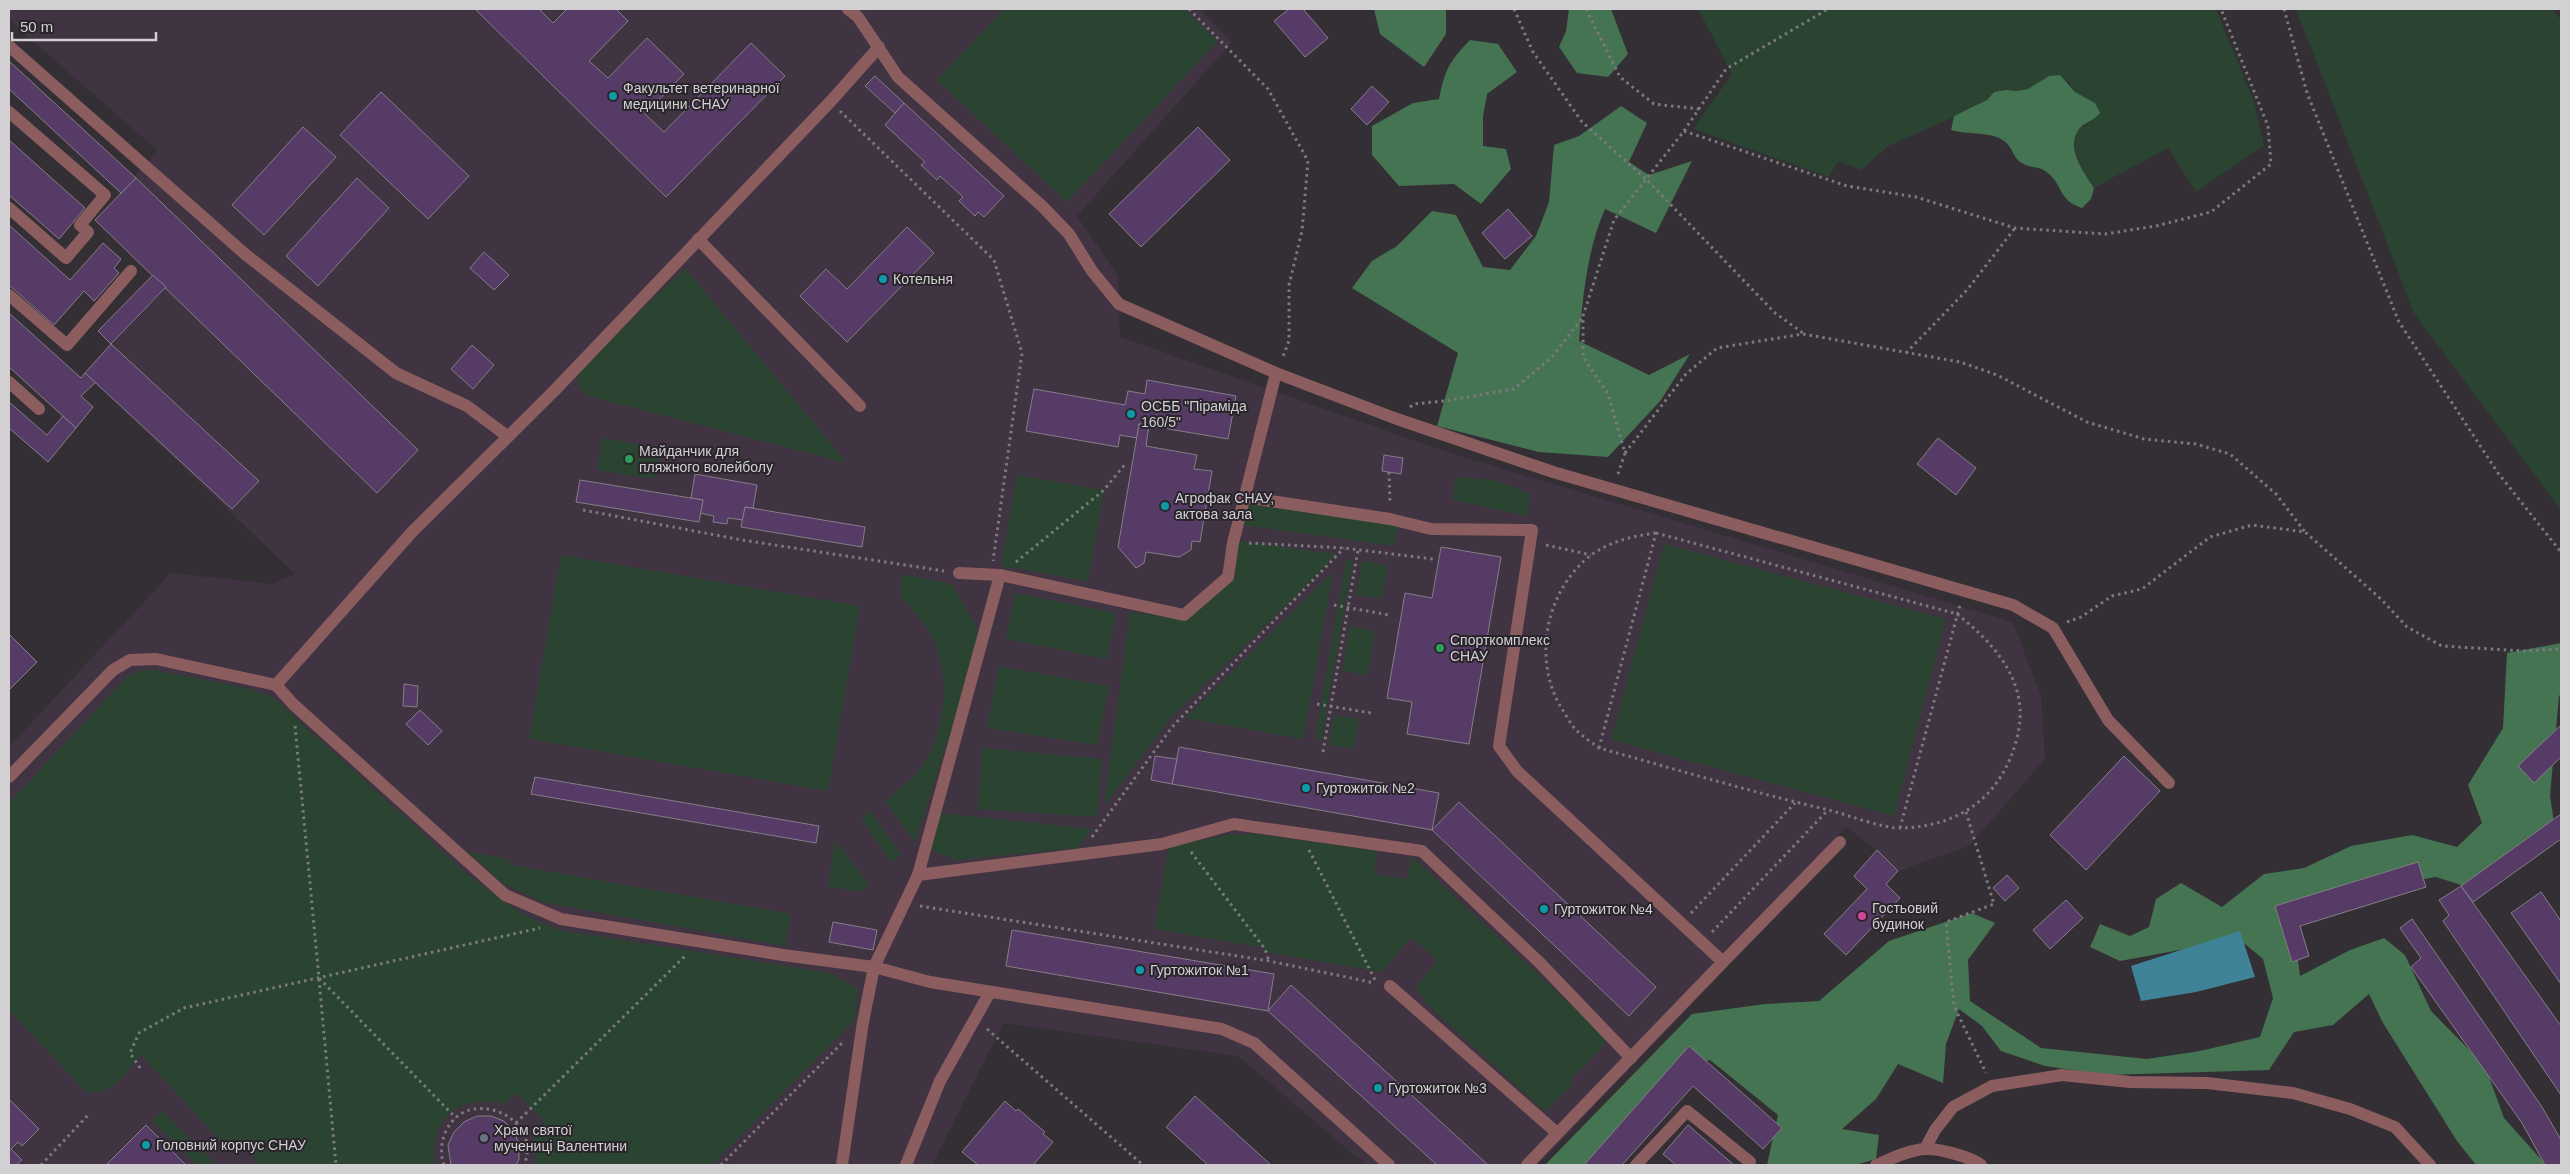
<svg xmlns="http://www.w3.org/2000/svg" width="2570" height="1174" font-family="Helvetica,sans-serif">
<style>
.education{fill:#403342}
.green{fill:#2a4431}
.forest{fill:#447451}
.water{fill:#3e8397}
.building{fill:#563b66;stroke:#837f86}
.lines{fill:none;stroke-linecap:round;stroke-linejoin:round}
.path{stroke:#7d7a7f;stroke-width:3;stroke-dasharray:2.5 4;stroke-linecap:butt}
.minor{stroke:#8c5d5f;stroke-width:12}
.culture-dot{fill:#0f9aa8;stroke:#29252b;stroke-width:2}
.leisure-dot{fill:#2e9e5b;stroke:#29252b;stroke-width:2}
.hotel-dot{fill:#d1479c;stroke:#29252b;stroke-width:2}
.worship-dot{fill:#6b7280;stroke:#29252b;stroke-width:2}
.labels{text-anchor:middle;stroke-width:4;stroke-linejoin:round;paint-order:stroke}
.poi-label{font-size:14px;fill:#d3d0d4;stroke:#29252b;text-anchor:start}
</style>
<rect width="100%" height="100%" fill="#332f35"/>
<path class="education" d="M9 9H1200L1232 42 1077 216 1118 276 1120 337 1450 453 2013 622 2041 696 2045 759 1969 846 1898 871 1877 850 1846 827 1743 935 1750 943 1538 1165H1366L1238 1056 1003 1023 932 1165H9V747L171 573 271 584 295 574 85 373 166 288 95 220 158 151 9 20Z"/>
<g class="green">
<path d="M1004 9H1184L1218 41 1067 202 937 80Z"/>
<path d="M1698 9H2216L2254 102 2264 145 2196 192 2168 148 2094 188C2082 168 2057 133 2092 122L2095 103 2075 92 2069 82 2049 76 2028 89 2017 91 2006 90 1994 92 1987 100 1965 112 1888 146 1861 170 1838 161 1829 177 1693 129 1732 74Z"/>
<path d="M2296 9H2552L2561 20V510L2414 313Z"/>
<path d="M685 268 847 463 588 396C579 389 577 384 577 372Z"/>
<path d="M602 438 661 448 655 479 597 470Z"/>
<path d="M1017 475 1104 490 1088 581 1001 566Z"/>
<path d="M1455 477 1494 480 1530 493 1528 516 1453 500Z"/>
<path d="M1256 500 1398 526 1394 546 1243 525 1248 507Z"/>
<path d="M1238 541 1338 554 1170 719 1104 806 1130 612 1181 618 1230 572Z"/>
<path d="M1664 544 1946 619 1894 816 1611 740Z"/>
<path d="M561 555 860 606 828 791 529 739Z"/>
<path d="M1346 559 1353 560 1321 740 1315 739Z"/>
<path d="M1362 561 1388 565 1382 599 1356 595Z"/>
<path d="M1333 572 1303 739 1185 718Z"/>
<path d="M901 574 952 584 977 628 980 641 915 842 885 801C894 793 905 785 914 776 948 739 954 666 925 625 918 615 908 605 900 596Z"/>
<path d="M1015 593 1116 613 1107 659 1006 639Z"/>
<path d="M1350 626 1375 631 1368 675 1342 671Z"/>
<path d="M999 666 1109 686 1097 745 987 728Z"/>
<path d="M155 670 251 689 274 698C319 739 363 779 407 819 455 863 497 907 559 930L830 973 858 989 855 1020 712 1165H534L536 1150 533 1133 544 1121 516 1093 505 1104C460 1093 429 1118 435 1165H255L254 1153 244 1143 220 1140 141 1055C122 1074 117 1096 86 1092L9 1010V803L125 679 137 671Z"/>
<path d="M1334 715 1359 719 1354 749 1329 745Z"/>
<path d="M982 748 1102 759 1097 817 978 809Z"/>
<path d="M871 811 901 855 891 862 861 818Z"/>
<path d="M940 813 1092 829 1078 848 955 860 930 849Z"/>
<path d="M1258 834 1377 851 1374 874 1408 879 1411 856 1602 1034 1606 1041 1599 1051 1570 1080 1573 1084 1547 1110H1543L1426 1003 1416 987 1438 960 1411 937 1382 972 1265 952 1264 948 1154 929 1169 846 1225 835Z"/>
<path d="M835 840 869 884 860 892 828 886Z"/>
<path d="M466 851 508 859 512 865 791 914 785 946 542 902 504 884Z"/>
<path d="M162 1111 217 1165H197L152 1121Z"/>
</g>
<g class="forest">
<path d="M1374 9H1446V34L1424 67 1380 34Z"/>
<path d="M1569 9H1611L1628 54 1608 77 1577 73 1559 47 1566 31Z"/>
<path d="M1470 40 1498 44 1517 72 1487 94 1483 117V146L1506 149 1511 169 1481 204 1454 184 1399 186 1372 155V126L1413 103 1439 99C1445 69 1449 62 1470 40Z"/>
<path d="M2060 75 2075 92 2095 103 2100 113C2092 122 2086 122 2081 127 2063 146 2084 172 2094 188L2091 199 2082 208C2058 200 2064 187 2048 173 2039 165 2030 169 2020 162 2013 157 2012 146 2004 141 1991 131 1967 135 1951 130L1954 116 1987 100 1994 92 2006 90 2017 91 2028 89 2049 76Z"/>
<path d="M1621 106 1647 123 1629 162 1649 175 1692 161 1656 233 1605 209C1587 250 1583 296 1579 341L1649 375 1690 354 1661 400 1608 457 1539 452 1437 426 1458 353 1352 288 1372 261 1397 246 1432 211 1456 215 1483 267 1510 270 1536 236 1549 202 1554 145 1579 136Z"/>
<path d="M2561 643V694L2559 696 2550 796 2556 835 2477 890 2436 877 2382 886 2293 919 2300 976 2350 950 2384 938 2405 955 2431 1011 2485 1066 2504 1118 2546 1165H2476L2457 1141 2383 1023 2369 994 2333 1025 2294 1032 2269 1070 2107 1075 2045 1066 2001 1051 1982 1026 1959 1009 1946 1044 1943 1083 1898 1064 1876 1099 1842 1129 1879 1135 1876 1159 1855 1165H1767L1778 1115 1710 1060 1665 1075 1621 1131 1587 1165H1545L1692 1014 1765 1004 1819 1001 1889 941 1972 913 1995 923 1968 960 1970 1001 2041 1048 2147 1059 2200 1051 2260 1037 2273 998 2263 959 2239 939 2120 961 2090 947 2100 924 2130 936 2149 927 2156 899 2181 883 2222 907 2264 874 2304 868 2351 846 2412 835 2457 847 2482 823 2468 785 2503 728 2507 653Z"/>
</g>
<path class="water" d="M2240 931 2255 977 2196 992 2141 1001 2131 966Z"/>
<g class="building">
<path d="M475 9H539L553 23 567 9H616L628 21 589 61 608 78 647 38 684 74 645 114 664 132 751 43 785 76 666 197Z"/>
<path d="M1289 9H1303L1328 38 1305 57 1274 21Z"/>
<path d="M9 61 136 178 121 193 9 89Z"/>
<path d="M875 76 904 103 895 113 865 86Z"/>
<path d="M1372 86 1389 102 1367 125 1351 109Z"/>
<path d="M381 92 469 176 428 219 340 135Z"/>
<path d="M904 103 1004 196 984 217 978 212 975 216 959 201 963 197 940 176 937 180 921 165 925 162 885 125Z"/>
<path d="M303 127 336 157 264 235 232 205Z"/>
<path d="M1198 127 1230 160 1141 247 1109 214Z"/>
<path d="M9 140 85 208 59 239 9 195Z"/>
<path d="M136 178 418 450 377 493 95 220Z"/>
<path d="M357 178 389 208 318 286 286 256Z"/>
<path d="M1508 209 1532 236 1505 259 1482 233Z"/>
<path d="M9 225 70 280 103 243 121 259 114 268 119 273 94 301 84 291 54 325 9 285Z"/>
<path d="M907 227 934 253 847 342 800 296 826 269 847 289Z"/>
<path d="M484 252 509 275 494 290 470 268Z"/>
<path d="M153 275 166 287 111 344 98 331Z"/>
<path d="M9 313 81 378 85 373 96 382 81 396 93 407 76 428 9 367Z"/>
<path d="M111 344 259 481 232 509 85 373Z"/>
<path d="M472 345 494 365 473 389 451 369Z"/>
<path d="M1147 380 1236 396 1228 439 1139 424 1137 438 1120 435 1118 447 1026 431 1034 389 1125 405 1128 391 1145 394Z"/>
<path d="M9 402 47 435 63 416 76 428 48 462 9 428Z"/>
<path d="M1139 424 1149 425 1146 446 1197 455 1194 469 1212 471 1200 542 1192 541 1191 550 1179 557 1146 552 1144 563 1136 568 1118 547Z"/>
<path d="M1938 438 1976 468 1956 495 1917 464Z"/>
<path d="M1384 455 1403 458 1401 474 1382 471Z"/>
<path d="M695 474 757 485 753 508 745 507 743 520 728 518 727 524 713 522 714 516 700 513 703 500 691 498Z"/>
<path d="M580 480 703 500 699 522 576 502Z"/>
<path d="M745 507 865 527 862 547 741 527Z"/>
<path d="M1441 547 1501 557 1469 744 1407 734 1412 702 1387 698 1405 593 1432 598Z"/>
<path d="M9 634 37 662 9 690Z"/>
<path d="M404 684 418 686 417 707 403 706Z"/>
<path d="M420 710 442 731 428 745 406 724Z"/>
<path d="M2561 725V757L2534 783 2518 766Z"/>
<path d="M1179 747 1439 793 1432 830 1172 784Z"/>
<path d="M1155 756 1177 759 1172 784 1151 780Z"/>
<path d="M2124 756 2160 791 2086 870 2050 835Z"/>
<path d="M535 777 819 826 816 843 531 794Z"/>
<path d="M1459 802 1656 987 1629 1016 1432 830Z"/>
<path d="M2561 814V839L2473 902 2461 886Z"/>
<path d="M1877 850 1898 871 1886 884 1900 898 1846 955 1824 934 1867 889 1854 876Z"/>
<path d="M2418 862 2426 887 2300 926 2309 956 2292 962 2275 906Z"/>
<path d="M2007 875 2019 888 2005 901 1993 888Z"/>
<path d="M2461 886 2561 1026V1095L2443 921 2449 915 2439 900Z"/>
<path d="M2541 892 2561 921V984L2511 913Z"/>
<path d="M2066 900 2083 918 2050 949 2033 930Z"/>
<path d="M2412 919 2542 1107 2561 1140V1165H2545L2522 1123 2411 967 2421 958 2400 928Z"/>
<path d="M833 922 877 930 873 950 829 942Z"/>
<path d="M1012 930 1274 974 1268 1011 1006 966Z"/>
<path d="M1291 985 1488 1165H1437L1268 1011Z"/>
<path d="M1689 1046 1782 1128 1763 1149 1693 1086 1622 1165H1584Z"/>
<path d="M1195 1096 1271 1165H1208L1166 1127Z"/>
<path d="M9 1099 39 1129 22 1146 18 1142 11 1149 22 1160 16 1165H9Z"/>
<path d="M1005 1101 1016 1111 1018 1109 1045 1132 1043 1134 1053 1142 1033 1165H978L962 1152Z"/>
<path d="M477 1116H491L504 1121 514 1131 519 1144V1159L516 1165H451L448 1145 454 1132 464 1122Z"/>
<path d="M146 1125 186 1165H106Z"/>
<path d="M1688 1125 1734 1165H1676L1663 1154Z"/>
</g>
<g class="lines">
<g class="path">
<path d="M1189 9 1268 89 1308 161 1302 231 1289 285V341L1282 359"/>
<path d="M1514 9 1533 52 1582 122 1647 180 1775 313 1803 333"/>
<path d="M1586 9 1620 77 1654 104 1699 109"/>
<path d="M2284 9 2307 93 2399 322 2498 473 2561 552"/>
<path d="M840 111 994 260 1022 353 993 561"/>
<path d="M1684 131 1847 186 1916 197 2015 228 2105 234 2156 226 2211 212 2271 164 2268 126 2221 9"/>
<path d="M1906 353 1967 290 2015 228"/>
<path d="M1410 407 1414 404 1444 401 1514 389 1552 357 1583 317"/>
<path d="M1625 453 1686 374 1717 348 1803 334 1960 362 1997 375 2087 422 2144 439 2196 444 2230 454 2276 494 2305 532"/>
<path d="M1389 472 1390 504"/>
<path d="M1618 474 1625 453 1608 394 1583 357V316L1614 220 1684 131 1726 69 1828 9"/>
<path d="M583 510 742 540 944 571"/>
<path d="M1656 533 1957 614C1996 645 2031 684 2017 738 2002 796 1961 826 1902 828 1884 829 1848 815 1829 810 1751 792 1675 769 1599 748 1591 742 1582 736 1575 729 1570 723 1566 715 1562 709 1532 660 1545 591 1591 555 1611 541 1633 536 1656 533Z"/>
<path d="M1249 543 1344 548 1433 559"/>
<path d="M1546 545 1591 555"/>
<path d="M1016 562 1104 490 1126 463"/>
<path d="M1334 605 1389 615"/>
<path d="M2067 622 2081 617 2112 596 2142 589 2210 537 2252 525 2305 532 2381 599 2407 627 2442 646 2524 651 2561 649"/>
<path d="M1317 704 1371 713"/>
<path d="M295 726 319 978 456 1118"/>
<path d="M1599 748 1656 533"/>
<path d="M1323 752 1358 550"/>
<path d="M1966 812 1994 904 1946 922 1954 1006 1986 1073"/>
<path d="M1900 828 1960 605"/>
<path d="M1092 837 1172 727 1344 548"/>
<path d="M1309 850 1375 980"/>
<path d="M1191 852 1265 949 1269 961"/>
<path d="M920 906 1269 961 1375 983"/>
<path d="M1691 913 1795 803"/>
<path d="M1712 932 1828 810"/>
<path d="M319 979 336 1165"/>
<path d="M987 1029 1143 1165"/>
<path d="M140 1068 130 1053 139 1033 184 1008 540 928"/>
<path d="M516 1123 687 954"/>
<path d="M41 1165 90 1113"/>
<path d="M444 1165C440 1154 441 1142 446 1131 468 1084 544 1118 524 1165"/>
<path d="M721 1165 843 1042"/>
</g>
<g class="minor">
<path d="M848 9 858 17 898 77 1043 207 1069 234 1092 271 1119 304 1276 373 1397 419 1553 472 2013 605 2053 628 2108 720 2169 783"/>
<path d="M9 46 245 254 396 373 467 406 507 436"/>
<path d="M9 112 105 195 80 225 88 232 66 258 9 208"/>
<path d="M698 239 860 406"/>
<path d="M9 295 67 345 131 271"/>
<path d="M9 382 39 409"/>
<path d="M1244 497 1390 519 1431 529 1532 530 1499 746 1517 771 1723 962 1527 1165"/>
<path d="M959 573 1000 575"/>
<path d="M276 685 293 704 505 895 561 919 783 955 874 967 930 982 1222 1029 1254 1043 1389 1165"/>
<path d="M9 777 113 670 130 660 156 659 276 685 412 532 554 391 831 101 879 47"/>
<path d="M918 875 1000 575 1184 615 1228 577 1233 543 1276 373"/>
<path d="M1723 962 1840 842"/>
<path d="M1390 986 1557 1133"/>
<path d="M1925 1149 1935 1130 1953 1107 1992 1086 2062 1075 2130 1082 2207 1083 2293 1093 2350 1109 2395 1127 2430 1165"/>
<path d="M842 1165 863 1022 874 967 918 875 1162 844 1234 824 1422 851 1539 962 1631 1058"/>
<path d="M906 1165 940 1081 990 992"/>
<path d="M1636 1165 1687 1111 1750 1162"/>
<path d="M1876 1165C1891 1159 1908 1150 1925 1149 1938 1148 1971 1157 1981 1165"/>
</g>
</g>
<g class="culture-dot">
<circle cx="613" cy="96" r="5"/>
<circle cx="883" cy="279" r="5"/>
<circle cx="1131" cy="414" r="5"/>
<circle cx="1165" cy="506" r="5"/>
<circle cx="1306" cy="788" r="5"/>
<circle cx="1544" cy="909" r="5"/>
<circle cx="1140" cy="970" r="5"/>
<circle cx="1378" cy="1088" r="5"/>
<circle cx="146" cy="1145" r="5"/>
</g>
<g class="leisure-dot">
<circle cx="629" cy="459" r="5"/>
<circle cx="1440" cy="648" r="5"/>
</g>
<circle class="hotel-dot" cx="1862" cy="916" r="5"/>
<circle class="worship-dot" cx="484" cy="1138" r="5"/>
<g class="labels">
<g class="poi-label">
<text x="623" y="93">Факультет ветеринарної<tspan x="623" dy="16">медицини СНАУ</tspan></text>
<text x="893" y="284">Котельня</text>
<text x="1141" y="411">ОСББ "Піраміда<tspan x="1141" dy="16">160/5"</tspan></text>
<text x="639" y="456">Майданчик для<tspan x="639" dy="16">пляжного волейболу</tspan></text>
<text x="1175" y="503">Агрофак СНАУ,<tspan x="1175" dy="16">актова зала</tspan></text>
<text x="1450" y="645">Спорткомплекс<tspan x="1450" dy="16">СНАУ</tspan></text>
<text x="1316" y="793">Гуртожиток №2</text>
<text x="1872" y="913">Гостьовий<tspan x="1872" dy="16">будинок</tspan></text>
<text x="1554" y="914">Гуртожиток №4</text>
<text x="1150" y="975">Гуртожиток №1</text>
<text x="1388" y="1093">Гуртожиток №3</text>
<text x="494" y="1135">Храм святої<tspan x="494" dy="16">мучениці Валентини</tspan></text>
<text x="156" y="1150">Головний корпус СНАУ</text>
</g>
</g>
<rect width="2570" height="1174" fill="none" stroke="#d3d0d4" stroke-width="20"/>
<path d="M12 32v8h144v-8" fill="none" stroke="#d3d0d4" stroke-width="2.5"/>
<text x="20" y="32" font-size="15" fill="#d3d0d4" stroke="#29252b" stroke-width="4" paint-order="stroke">50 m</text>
</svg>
